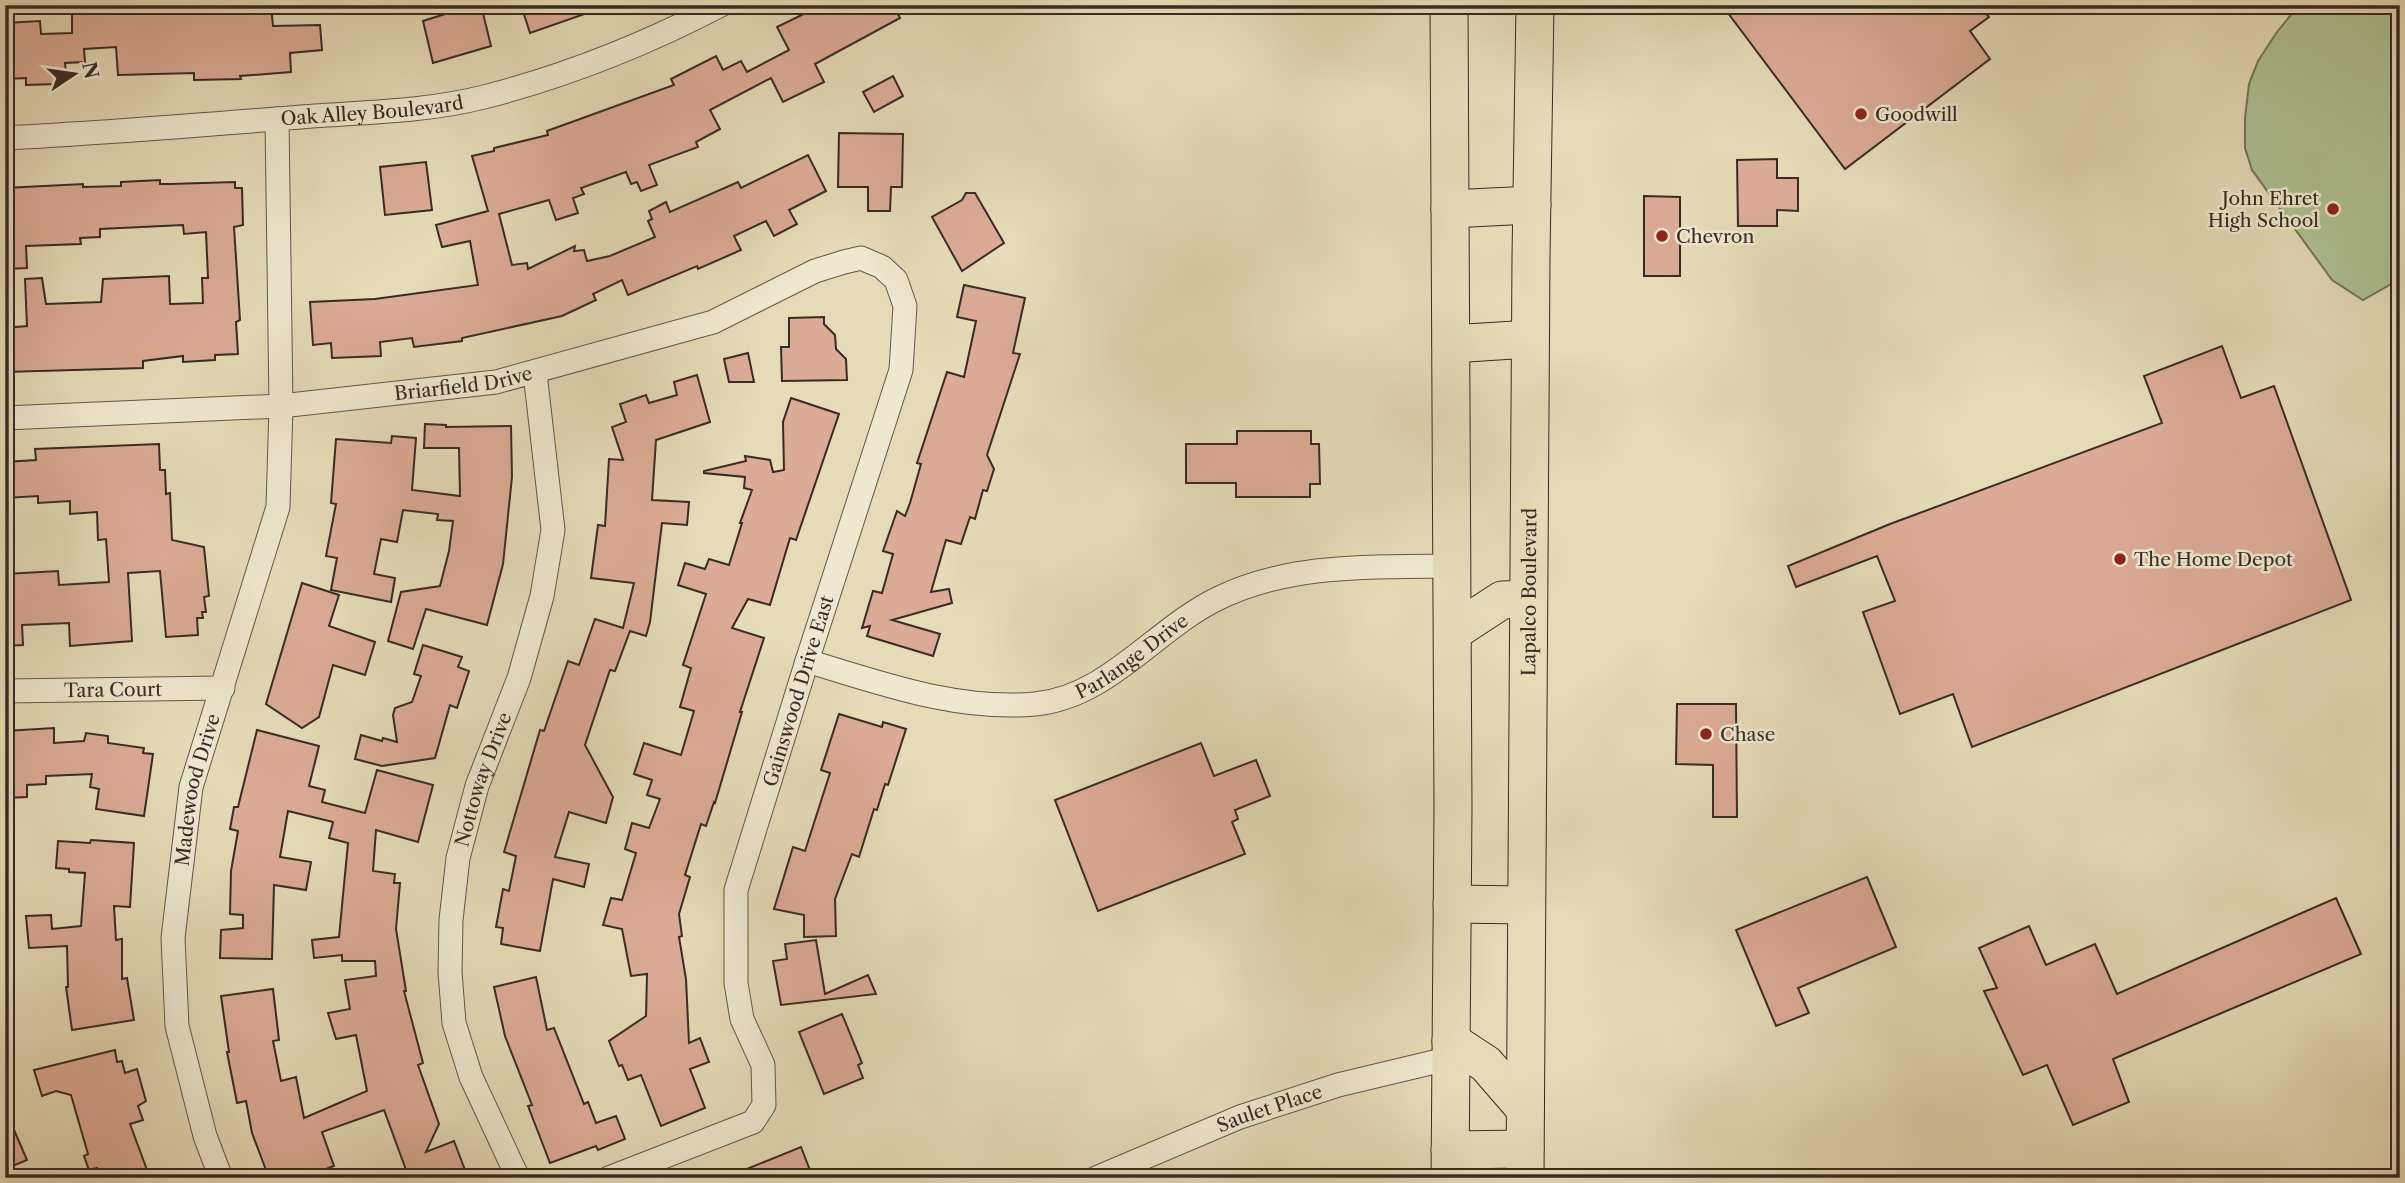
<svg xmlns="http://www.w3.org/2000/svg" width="2405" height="1183" font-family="'Libre Caslon Text',serif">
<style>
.green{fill:#afc193;stroke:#74765c;stroke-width:2}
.building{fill:#dcab96;stroke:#382b25;stroke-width:2}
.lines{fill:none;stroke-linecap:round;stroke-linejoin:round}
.minor-casing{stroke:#63574a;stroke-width:25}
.primary-casing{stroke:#382b25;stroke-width:39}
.minor{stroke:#eee8d0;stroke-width:23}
.primary{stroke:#e5dbb7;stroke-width:37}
.poi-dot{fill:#8f2418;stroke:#eee8d0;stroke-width:2.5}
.labels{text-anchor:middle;stroke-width:5;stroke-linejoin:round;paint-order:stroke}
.street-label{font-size:19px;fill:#382b25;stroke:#eee8d0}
.poi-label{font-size:19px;fill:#382b25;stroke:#eee8d0;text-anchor:start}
</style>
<rect width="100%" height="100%" fill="#e5dbb7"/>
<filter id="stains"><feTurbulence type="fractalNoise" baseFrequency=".00286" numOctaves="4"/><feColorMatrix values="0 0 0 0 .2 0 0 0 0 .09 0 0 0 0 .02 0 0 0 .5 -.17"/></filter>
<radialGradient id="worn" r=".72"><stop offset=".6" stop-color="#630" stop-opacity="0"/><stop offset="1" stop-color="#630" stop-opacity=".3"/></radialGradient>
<path class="green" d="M2299 5H2400V279L2363 300 2332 280 2252 170 2245 148V118L2249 84 2258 61 2277 32Z"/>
<g class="building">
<path d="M168 5H271L273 26 320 25 322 50 290 53 291 72 240 76 241 79 194 80V73L118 75 116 47 84 49 85 62 65 63 66 74 56 75V84L26 85V78L5 79V23L40 21 41 34 72 33V13L135 10V12L168 11Z"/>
<path d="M460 5H481L491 46 433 63 423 21 461 9Z"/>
<path d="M521 5H601L602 8 530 33Z"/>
<path d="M822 5H893L900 18 815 64 824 82 783 102 771 78 710 110 720 129 696 142 698 147 649 165 657 185 641 191 637 182 631 184 626 172 581 188 584 194 573 198 578 213 556 220 549 200 499 214 512 265 527 263 528 269 575 246 574 251 584 250 587 261 610 256 655 237 648 221 652 219 649 211 666 202 670 212 738 182 741 188 808 155 826 191 789 210 797 224 774 236 766 221 734 236 741 250 698 269 697 266 628 295 622 280 593 294 596 300 562 316 462 338V341L414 347 412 338 380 342 381 356 332 358 331 343 313 345 310 302 375 299 478 285 470 241 442 247 436 225 488 211 472 156 494 151V148L548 135 547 131 674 85 671 79 716 56 723 70 741 61 747 72 789 50 777 27Z"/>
<path d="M1722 5H1979L1989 17 1970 31 1990 59 1845 169Z"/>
<path d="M893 76 903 96 874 112 863 92Z"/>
<path d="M839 133 903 134 902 187H891L890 211H868V187H838Z"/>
<path d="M1777 159V178H1798V211L1777 210V226H1738L1737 160Z"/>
<path d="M426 162 432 210 385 215 380 167Z"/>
<path d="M160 180V184H170L235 182V188H242L243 225 234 227 240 320 236 322 238 354 215 355V360L183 362V356L143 361V368L5 372V328L27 326 25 279 42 278 46 304 101 302 103 279 169 276 170 304 203 303 202 278H208L206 232 184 234 183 225 100 229V237L80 238 81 244 26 246 27 268 5 269V188L83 184V187L121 186V182Z"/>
<path d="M966 193H975L1004 243 962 271 932 217 962 200Z"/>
<path d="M1644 196 1680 197V276H1644Z"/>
<path d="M964 285 1025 298 1013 353 1020 354 987 455 994 469 987 491 983 490 975 519 970 517 961 544 946 540 931 592 949 589 952 603 892 620 940 634 933 656 867 636 870 626 862 628 873 591 882 593 893 554 883 551 897 511 905 516 910 503 921 464 917 463 947 372 964 377 976 321 957 317Z"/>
<path d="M824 317V324L835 335 836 349 846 359 847 380 782 381 781 347H789V318Z"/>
<path d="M2222 346 2241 398 2274 386 2351 600 1972 747 1953 694 1900 714 1863 612 1895 601 1877 556 1796 587 1788 566 1890 524 2162 423 2144 376Z"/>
<path d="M748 353 754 382H729L724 359Z"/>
<path d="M697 375 710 422 656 440 652 500 689 502 687 525 662 523 650 622 646 636 630 631 615 671 610 670 585 745 613 797 606 823 569 812 555 857 589 864 584 887 553 879 540 951 501 944 503 928 496 927 503 889 509 891 516 856 504 852 540 730 544 731 568 661 579 665 595 619 623 628 634 583 591 578 598 525 605 526 609 459 623 460 612 427 626 422 620 404 646 395 649 403 677 395 674 382Z"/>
<path d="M791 398 839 414 796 540 790 538 770 605 748 599 732 628 764 638 740 712H742L715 803 714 802 706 826 701 824 685 875 690 877 679 914 682 936 679 937 686 979 689 1043 700 1038 709 1062 690 1069 705 1108 661 1126 641 1075 628 1080 622 1065 619 1066 609 1041 646 1016 647 974 631 976 622 929 603 925 611 898 622 900 636 853 625 849 632 823 649 828 660 799 647 795 652 780 634 774 644 743 681 755 694 711 680 707 691 668 683 665 706 594 678 585 685 563 705 569 709 559 729 565 742 523H740L752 490 744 488 745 477 704 473V471L746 461 745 456 770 460 773 472 784 470 783 422Z"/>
<path d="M425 424 446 425V427L511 426 512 477 503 564 487 625 426 609 413 649 388 641 401 592 440 586 449 551 453 521 437 520 438 514 403 510 397 542 381 539 374 574 395 578 391 602 331 590 337 558 326 556 336 504 331 503 336 439 391 443 392 436 416 438 412 490 460 496 459 448H424Z"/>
<path d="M1237 431H1311V444H1319L1320 484H1310V497H1236V483H1186V444H1237Z"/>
<path d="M159 444 160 470H165L166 494 170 493 172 540 204 547 209 596 204 597 206 612H202L203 618H197L198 635 166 637 160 571 128 573 132 641 70 646 69 623 22 625 23 645 5 646V574L58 571 59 585 109 582 106 539 98 540 97 512 70 514V501L38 503V496L5 498V462L36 460 35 449Z"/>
<path d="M302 583 339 595 329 626 375 642 365 675 333 665 319 717 302 728 266 704Z"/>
<path d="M423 645 462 657 458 667 469 671 457 708 450 705 435 758 382 766 355 759 361 735 382 741 383 738 397 742 393 715 395 708 412 702 421 676 414 674Z"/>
<path d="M1677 704H1736L1737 817H1713V765L1676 764Z"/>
<path d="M839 714 882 727 883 722 906 729 888 785 885 784 877 810 874 809 859 857 852 854 835 899 836 936 804 937V915L774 909 793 847 805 851 830 773 821 770Z"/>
<path d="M54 728V743L84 741 86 733 108 736V743L144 748 143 753 153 754 144 816 96 809 99 789 90 787 92 774 46 776V784L27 785V797L7 798 5 731Z"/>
<path d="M257 730 319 746 309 786 325 790 322 802 365 813 377 770 433 785 418 842 376 830 373 871 395 874 394 883H400L396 929 406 991H404L423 1063 418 1065 439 1124 426 1152 454 1141 468 1178H409L384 1110 322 1132 334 1166 302 1178H269L252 1133 246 1101 237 1103 227 1052H229L221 996 273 989 279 1040 273 1041 281 1081 296 1077 304 1118 367 1091 356 1035 336 1039 328 1013 350 1009 345 980 376 976 375 961H342V955L314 958 312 940 339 937 348 843 329 838 333 822 288 811 280 857 311 862 306 890 274 885 272 959 220 958 221 930 243 928V915L230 914 231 871 238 831 230 829 234 807H238Z"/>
<path d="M1201 743 1214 776 1256 760 1270 796 1235 810 1238 819 1232 822 1245 854 1098 911 1055 800Z"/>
<path d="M91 840 134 843 130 907 114 906 116 940 122 939V979L127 978 134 1020 72 1030 66 987H68L67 946 29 948 26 916 51 915 52 929 81 926 85 873 69 872V869L56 868 58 841 90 843Z"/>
<path d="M1867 877 1896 947 1798 988 1809 1013 1776 1026 1736 930Z"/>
<path d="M2336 898 2361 954 2113 1059 2129 1102 2073 1125 2047 1065 2023 1075 1984 991 1997 988 1979 948 2029 926 2046 965 2095 944 2117 994Z"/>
<path d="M816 940 825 994 868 975 876 994 781 1005 773 961 787 959 785 944Z"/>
<path d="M536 977 547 1030 554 1028 584 1104 588 1102 596 1123 616 1116 625 1139 598 1150 596 1146 550 1163 528 1106 532 1105 505 1036 494 987Z"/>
<path d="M842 1014 862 1063 858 1065 863 1078 824 1094 799 1032Z"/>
<path d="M115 1050 117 1062 122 1061 125 1073 137 1069 146 1101 138 1106 143 1120 130 1124 150 1178H101L97 1168 89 1170 84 1156 88 1154 71 1095 56 1091 42 1096 34 1070Z"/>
<path d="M5 1109 27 1160 5 1169Z"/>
<path d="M801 1147 813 1178H727V1177Z"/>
</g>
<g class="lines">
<defs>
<g id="minor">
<path id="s1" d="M5 138C104 133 202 125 301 117 362 112 425 112 484 97 566 76 646 44 721 5"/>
<path id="s2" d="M5 418 281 406 496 382 713 322 815 271 844 262 861 258 882 267 896 280 905 306 901 370 807 661 736 890V983L742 1019 763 1065 764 1105 753 1122 609 1178"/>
<path id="s3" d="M807 661C881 683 956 711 1035 704 1108 697 1154 630 1217 599 1290 563 1372 567 1451 566"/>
<path id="s4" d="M5 691 223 688"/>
<path id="s5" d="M221 1178 205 1136 177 1026 173 938 191 787 278 507 281 406 277 119"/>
<path id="s6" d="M518 1178 471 1077 454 1023 450 972 451 920 458 858 477 786 519 678 542 596 553 530 535 373"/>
<path id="s7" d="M1096 1178 1240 1117 1338 1085 1451 1058"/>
</g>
<g id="primary">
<path d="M1449 5 1453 808 1450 1178"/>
<path d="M1450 209 1532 205"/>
<path d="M1451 344 1530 339"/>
<path d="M1453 632 1502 600 1528 599"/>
<path d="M1452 904 1526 905"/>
<path d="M1451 1041 1486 1064 1525 1109"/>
<path d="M1450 1150 1525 1149"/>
<path id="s8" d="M1525 1178 1531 256 1535 5"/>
</g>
</defs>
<use href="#minor" class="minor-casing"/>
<use href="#primary" class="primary-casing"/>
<use href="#minor" class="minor"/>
<use href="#primary" class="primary"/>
</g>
<g class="poi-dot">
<circle cx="1861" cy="114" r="7"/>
<circle cx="2333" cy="209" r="7"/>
<circle cx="1662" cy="236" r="7"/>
<circle cx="2120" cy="559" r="7"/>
<circle cx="1706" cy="734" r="7"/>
</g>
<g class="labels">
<g class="street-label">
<text dy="7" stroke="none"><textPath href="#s1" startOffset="368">Oak Alley Boulevard</textPath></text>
<text dy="7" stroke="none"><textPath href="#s2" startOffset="460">Briarfield Drive</textPath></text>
<text dy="7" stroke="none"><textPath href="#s8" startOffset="586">Lapalco Boulevard</textPath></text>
<text dy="7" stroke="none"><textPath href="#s3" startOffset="343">Parlange Drive</textPath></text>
<text dy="7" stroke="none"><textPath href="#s4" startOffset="108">Tara Court</textPath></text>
<text transform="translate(798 691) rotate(-73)" y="7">Gainswood Drive East</text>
<text dy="7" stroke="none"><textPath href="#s6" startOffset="416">Nottoway Drive</textPath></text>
<text dy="7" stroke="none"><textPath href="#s5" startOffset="397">Madewood Drive</textPath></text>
<text dy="7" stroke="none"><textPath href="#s7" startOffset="187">Saulet Place</textPath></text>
</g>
<g class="poi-label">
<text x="1875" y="121">Goodwill</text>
<text x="2319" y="205" text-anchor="end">John Ehret<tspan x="2319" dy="22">High School</tspan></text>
<text x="1676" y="243">Chevron</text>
<text x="2134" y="566">The Home Depot</text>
<text x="1720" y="741">Chase</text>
</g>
</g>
<rect width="2405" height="1183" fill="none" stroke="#e5dbb7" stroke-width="28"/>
<rect x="7" y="7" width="2391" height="1169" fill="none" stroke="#382b25" stroke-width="3.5"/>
<rect x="14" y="14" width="2377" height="1155" fill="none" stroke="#382b25" stroke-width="2"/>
<g transform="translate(74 74) rotate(77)" stroke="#eee8d0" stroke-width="5" paint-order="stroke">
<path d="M0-5L12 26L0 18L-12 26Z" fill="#382b25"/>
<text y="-10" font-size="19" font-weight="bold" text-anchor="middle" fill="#382b25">N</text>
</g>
<rect width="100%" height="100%" filter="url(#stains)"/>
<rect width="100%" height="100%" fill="url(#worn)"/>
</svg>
